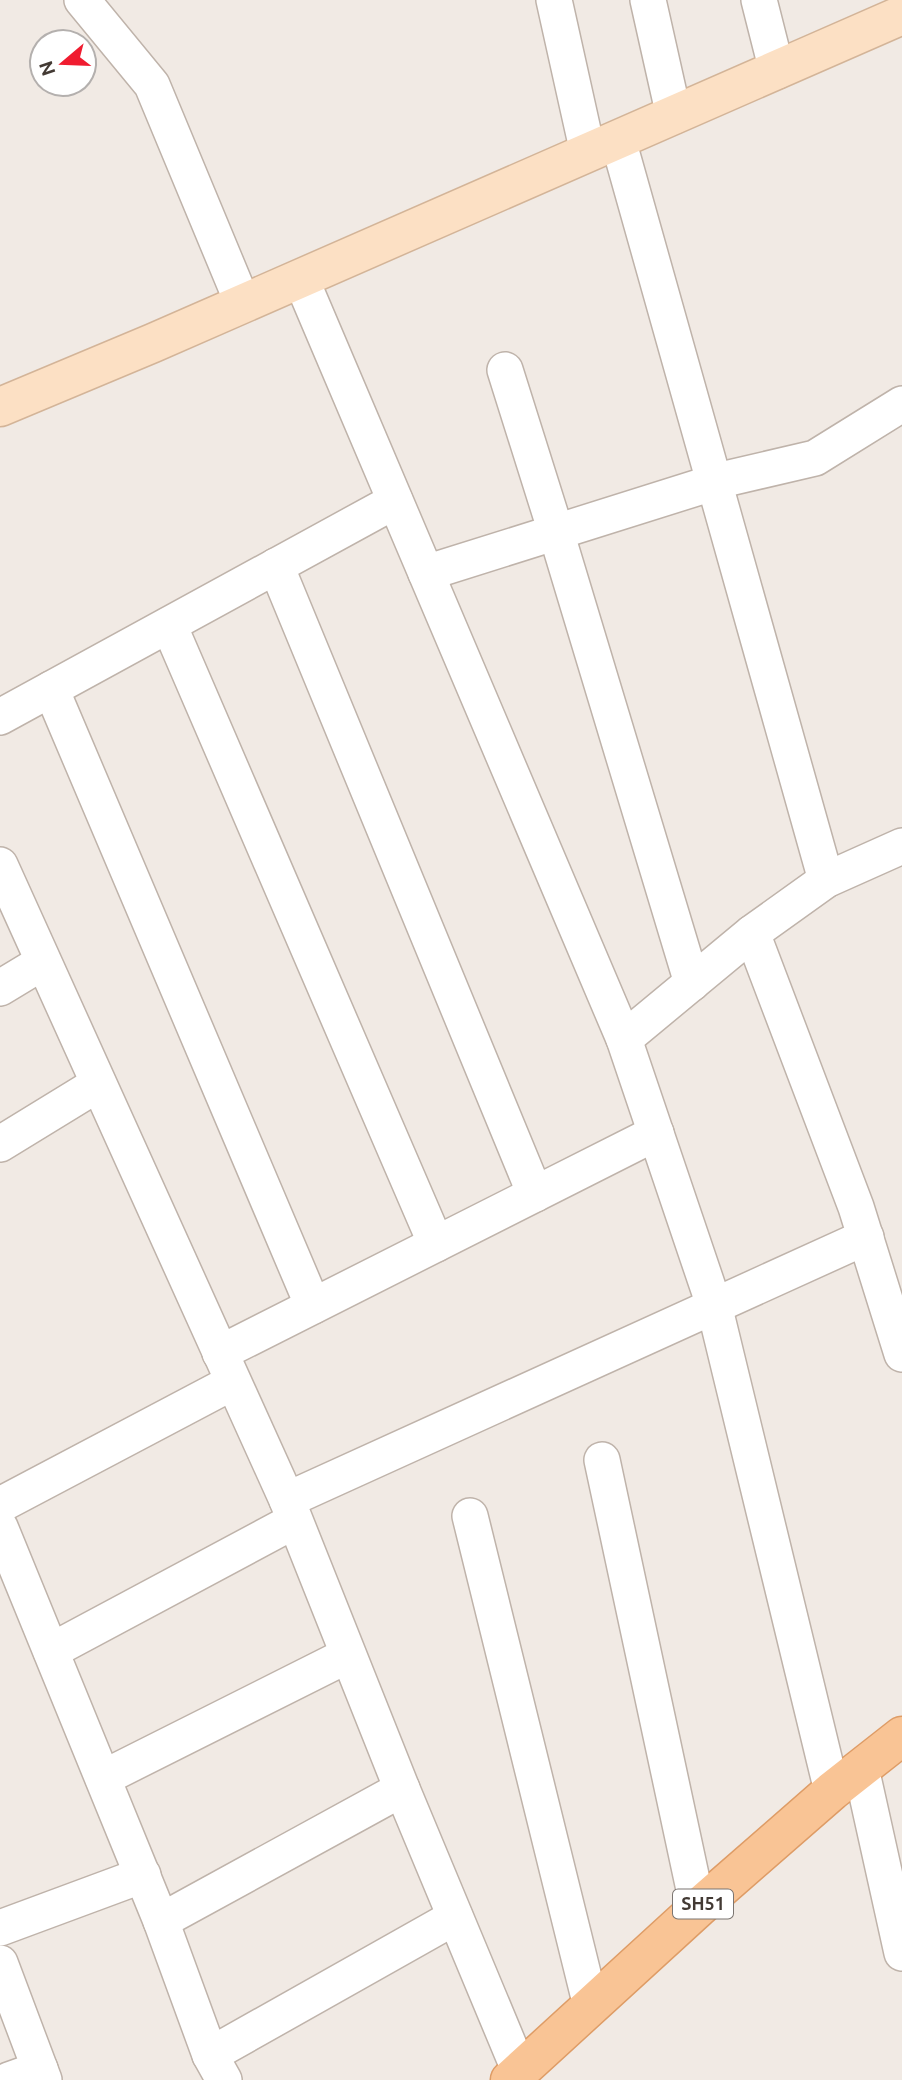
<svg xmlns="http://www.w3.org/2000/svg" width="902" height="2080" font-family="Ubuntu,sans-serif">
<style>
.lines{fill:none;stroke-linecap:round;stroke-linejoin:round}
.street-casing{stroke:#bfb3aa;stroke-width:38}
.secondary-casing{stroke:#d3b498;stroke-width:41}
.primary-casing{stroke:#de9c66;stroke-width:41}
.street{stroke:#fff;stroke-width:35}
.secondary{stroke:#fce0c4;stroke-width:38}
.primary{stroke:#f9c495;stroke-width:38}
.labels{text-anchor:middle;stroke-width:7;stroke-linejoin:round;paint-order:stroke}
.shield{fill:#fff;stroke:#7b7571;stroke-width:2}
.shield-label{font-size:18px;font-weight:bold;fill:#433a34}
</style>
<rect width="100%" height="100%" fill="#f1eae4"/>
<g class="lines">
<defs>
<g id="street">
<path d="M82 0 152 85 243 304"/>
<path d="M554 0 588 153"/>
<path d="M648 0 674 116"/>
<path d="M759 0 777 71"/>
<path d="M618 140 826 880"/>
<path d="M301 279 624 1039 714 1305 832 1791"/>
<path d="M505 370 556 532 692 983"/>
<path d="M276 566 535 1194"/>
<path d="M426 573 725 479 815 458 902 404"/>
<path d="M169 625 436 1244"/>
<path d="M51 689 313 1306"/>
<path d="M0 717 395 501"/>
<path d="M0 865 287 1500"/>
<path d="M752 933 856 1207 902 1354"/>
<path d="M0 988 43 962"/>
<path d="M624 1039 752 933 826 880 902 846"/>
<path d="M0 1144 98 1084"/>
<path d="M220 1353 656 1133"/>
<path d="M602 1460 698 1908"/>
<path d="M0 1505 233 1382"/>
<path d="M470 1516 591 2006"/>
<path d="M0 1527 161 1921 210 2055 224 2080"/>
<path d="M51 1651 294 1521"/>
<path d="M861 1768 902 1953"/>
<path d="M103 1778 348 1655"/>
<path d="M161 1921 402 1789"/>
<path d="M0 1928 143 1875"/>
<path d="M0 1963 44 2080"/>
<path d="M210 2055 455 1917"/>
<path d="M520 2072 402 1789 287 1500 866 1237"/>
<path d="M9 2080 40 2069"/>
</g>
<path id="secondary" d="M0 407 153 343 902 15"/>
<path id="primary" d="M510 2080 698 1908 832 1791 902 1736"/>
</defs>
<use href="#street" class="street-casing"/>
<use href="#secondary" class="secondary-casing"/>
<use href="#primary" class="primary-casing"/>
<use href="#street" class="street"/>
<use href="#secondary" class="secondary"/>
<use href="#primary" class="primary"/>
</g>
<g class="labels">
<rect class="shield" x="673" y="1889.5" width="60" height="29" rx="5"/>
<g class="shield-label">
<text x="703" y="1910">SH51</text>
</g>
</g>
<g transform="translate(63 63) rotate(251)"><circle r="33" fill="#ffffff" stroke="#b4b0ae" stroke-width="2"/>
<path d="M0-5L12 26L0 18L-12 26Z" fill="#f01c30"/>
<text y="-10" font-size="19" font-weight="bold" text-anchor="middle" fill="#433a34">N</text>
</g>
</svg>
